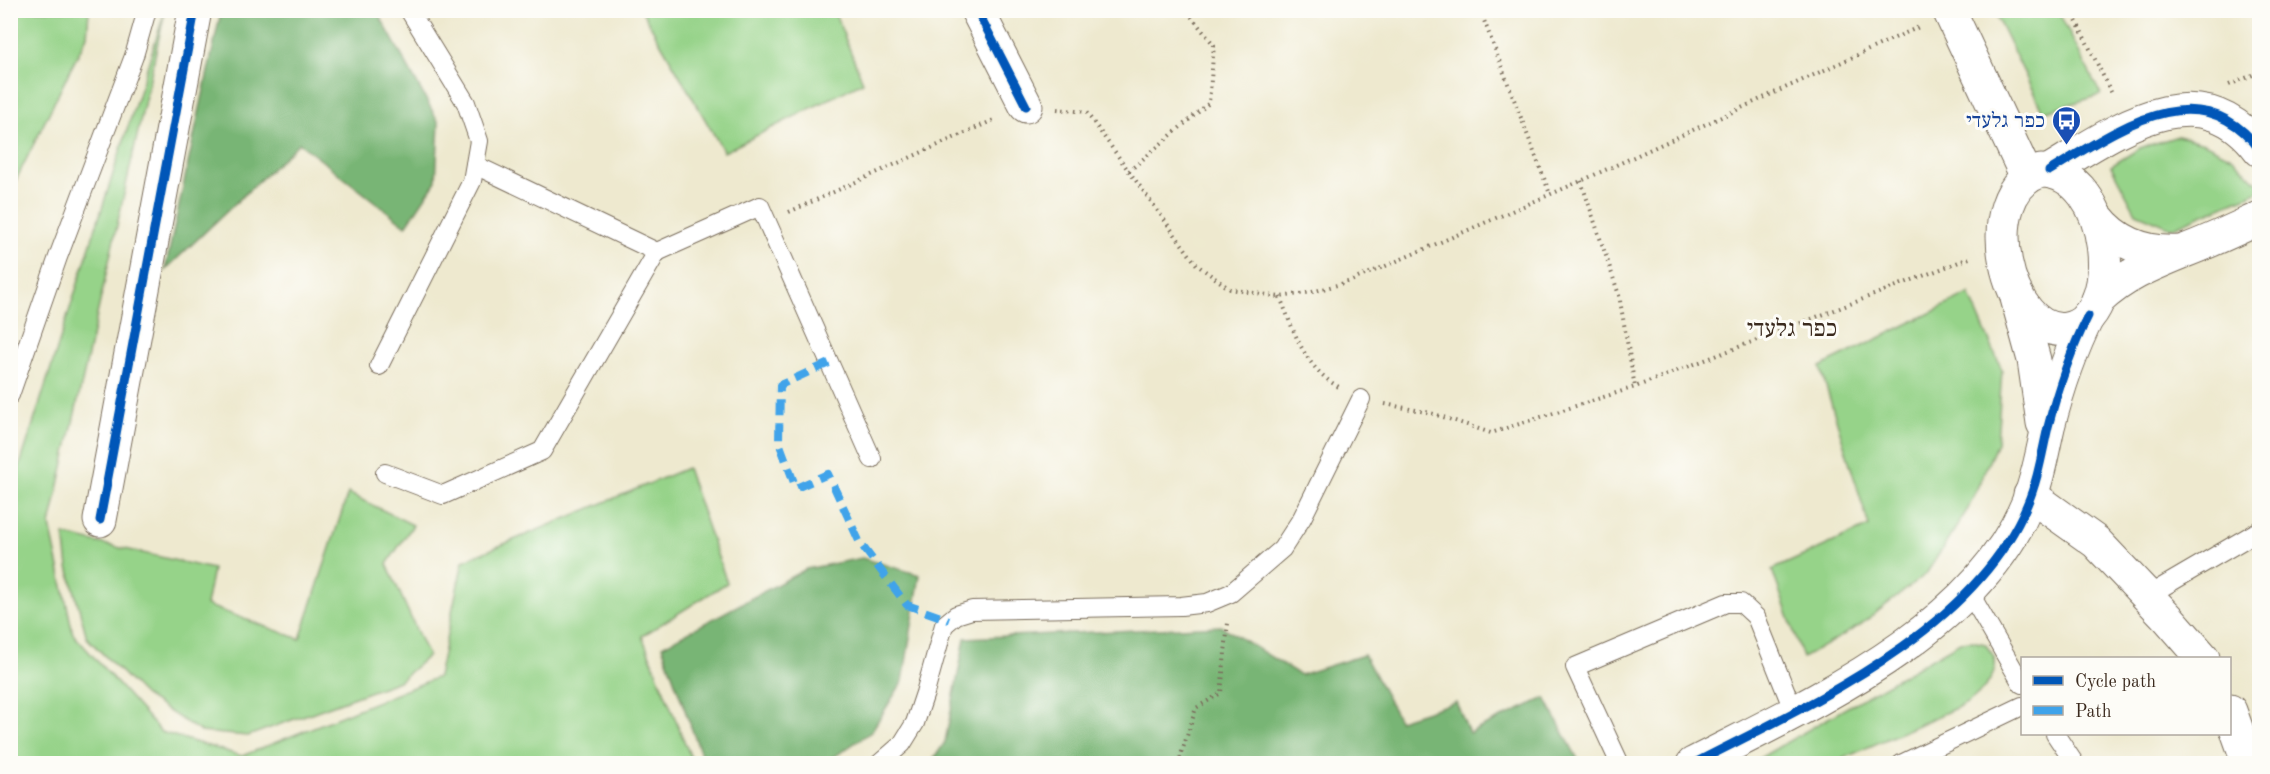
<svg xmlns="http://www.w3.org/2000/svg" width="2270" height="774" font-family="'Old Standard TT','Frank Ruhl Libre',serif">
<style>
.green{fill:#96d389;stroke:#687e54;stroke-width:1.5}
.forest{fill:#78b575;stroke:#5a704a;stroke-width:1.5}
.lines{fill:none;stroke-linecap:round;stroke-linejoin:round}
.lane-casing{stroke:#7a6d5c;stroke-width:20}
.street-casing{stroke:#7a6d5c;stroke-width:35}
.secondary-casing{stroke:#7a6d5c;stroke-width:35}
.path{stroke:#7a6d5c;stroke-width:4;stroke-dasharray:1.5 4.5;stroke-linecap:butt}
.lane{stroke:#fff;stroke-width:18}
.street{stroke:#fff;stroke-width:33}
.secondary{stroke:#fff;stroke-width:33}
.quiet{stroke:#3fa3ea;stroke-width:8;stroke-dasharray:15 8;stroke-linecap:butt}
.cycleway-casing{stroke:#fdfcf7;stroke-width:13}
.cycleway{stroke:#0057b8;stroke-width:9}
.labels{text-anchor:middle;stroke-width:6;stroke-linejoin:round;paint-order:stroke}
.transit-label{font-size:21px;fill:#164399;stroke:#fdfcf7;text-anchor:end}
.quarter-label{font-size:24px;fill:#3b2a1e;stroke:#fdfcf7}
</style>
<rect width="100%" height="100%" fill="#fdfcf7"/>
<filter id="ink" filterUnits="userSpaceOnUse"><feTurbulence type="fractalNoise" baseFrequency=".0167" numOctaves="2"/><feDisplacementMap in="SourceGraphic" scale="12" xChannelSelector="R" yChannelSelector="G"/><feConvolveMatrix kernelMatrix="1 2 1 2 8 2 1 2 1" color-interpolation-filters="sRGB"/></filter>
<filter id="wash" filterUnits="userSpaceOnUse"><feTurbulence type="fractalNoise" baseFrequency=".008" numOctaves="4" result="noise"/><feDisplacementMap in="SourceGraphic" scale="24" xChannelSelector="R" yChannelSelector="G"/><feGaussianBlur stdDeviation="1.35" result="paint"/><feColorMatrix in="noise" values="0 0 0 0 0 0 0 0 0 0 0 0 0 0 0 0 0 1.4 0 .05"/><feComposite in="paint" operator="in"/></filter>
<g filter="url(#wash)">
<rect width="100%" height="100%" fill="#eee9cf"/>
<g class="green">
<path d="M11 10 89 11 87 36 11 190Z"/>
<path d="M165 11 50 525 73 634 161 732 242 756 438 677 463 561 687 468 727 583 642 636 693 763H11V493Z"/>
<path d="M642 11H834L863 82 724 152Z"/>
<path d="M1994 11H2058L2101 95 2043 112Z"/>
<path d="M2178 136 2204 143 2232 157 2259 184V191L2171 228 2136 213 2111 166 2140 148Z"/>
<path d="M1969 294 2002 370 1997 443 1968 509 1926 574 1859 626 1803 658 1772 570 1869 526 1820 367Z"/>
<path d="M348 493 413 525 387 564 428 656 399 681 248 736 201 732 145 696 87 638 68 567 64 535 213 569 206 605 300 639Z"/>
<path d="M1972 641 1985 644C1988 648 1994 655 1995 660 1998 678 1979 694 1967 703L1833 763H1751L1960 642Z"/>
</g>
<g class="forest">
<path d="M221 11H377L439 123 436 181 406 226 299 143 165 270Z"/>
<path d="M862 558 920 575 903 681 871 732 825 763H704L662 646 806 569Z"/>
<path d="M1221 626 1300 675 1364 655 1399 720 1456 702 1469 733 1545 698 1580 763H931L945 742 965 638Z"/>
</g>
</g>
<g filter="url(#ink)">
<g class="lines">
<defs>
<g id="lane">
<path d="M475 165 657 252 760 206 872 459"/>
<path d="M379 366 472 181 479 141 466 103 409 10"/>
<path d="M10 395 58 257 134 56 147 10"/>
<path d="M385 473 443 495 542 451 657 252"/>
<path d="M1968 590 2022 684"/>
<path d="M2147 596 2260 530"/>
<path d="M2055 734 2075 764"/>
<path d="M879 764 902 744 915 723 925 693 944 625 956 615 972 610 1181 606 1207 603 1231 593 1282 549 1302 518 1361 399"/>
<path d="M1620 764 1575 667 1726 603H1741L1756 617 1794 712"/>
<path d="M1901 764 2022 706"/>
</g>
<g id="street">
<path d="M977 10 1026 106"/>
<path d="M2049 171C2114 132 2199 68 2260 150"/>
<path d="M2097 217C2117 243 2147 254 2180 252"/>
<path d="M2098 300C2124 275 2153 264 2187 250 2211 241 2236 229 2260 218"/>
<path d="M2030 495 2096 542 2169 619 2203 658"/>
<path d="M100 520 195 10"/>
<path d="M2230 711 2249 764"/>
</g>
<g id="secondary">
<path d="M1949 10 2027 177"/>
<path d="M2041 171C2113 171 2127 320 2066 329 2006 338 1973 192 2041 171Z"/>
<path d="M2017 298 2034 360 2043 423"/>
<path d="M1693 764C1809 704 1973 633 2027 505 2038 480 2042 453 2048 427 2058 388 2070 352 2088 316"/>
</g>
</defs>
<use href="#lane" class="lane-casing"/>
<use href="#street" class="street-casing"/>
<use href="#secondary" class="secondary-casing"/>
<g class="path">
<path d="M1480 10 1550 194"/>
<path d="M2071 10 2113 96"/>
<path d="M2229 85 2260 72"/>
<path d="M1057 109 1086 112 1197 265 1230 289 1280 297 1312 292 1351 281 1581 181 1921 26"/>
<path d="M1129 171 1209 103 1214 45 1186 10"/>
<path d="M1581 181 1619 295 1635 387"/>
<path d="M789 212 996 119"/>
<path d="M1280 297C1294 331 1304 368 1339 387"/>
<path d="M1385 404 1431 413 1491 433 1635 387 1972 257"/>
<path d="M1178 764 1196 708 1221 693 1228 623"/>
</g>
<use href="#lane" class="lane"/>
<use href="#street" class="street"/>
<use href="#secondary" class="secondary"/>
<path class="quiet" d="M829 363 780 385 779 442 796 488 828 474 860 543 907 605 949 620"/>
<defs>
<g id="cycleway">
<path d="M977 10 1026 106"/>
<path d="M2049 171C2114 132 2199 68 2260 150"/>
<path d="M100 520 195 10"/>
<path d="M1693 764C1809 704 1973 633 2027 505 2038 480 2042 453 2048 427 2058 388 2070 352 2088 316"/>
</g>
</defs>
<use href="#cycleway" class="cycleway-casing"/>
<use href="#cycleway" class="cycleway"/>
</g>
</g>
<defs>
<symbol id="bus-pin" viewBox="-11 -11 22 30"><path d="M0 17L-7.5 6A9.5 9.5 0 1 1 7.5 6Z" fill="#1a4fb4" stroke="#fdfcf7"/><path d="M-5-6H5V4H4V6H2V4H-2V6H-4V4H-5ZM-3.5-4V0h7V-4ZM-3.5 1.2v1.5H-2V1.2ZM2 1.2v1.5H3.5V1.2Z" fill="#fff"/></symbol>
</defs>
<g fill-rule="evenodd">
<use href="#bus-pin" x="2050" y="104" width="33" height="45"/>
</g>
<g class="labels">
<g class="transit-label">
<text x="2045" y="127">כפר גלעדי</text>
</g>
<g class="quarter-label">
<text x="1792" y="336">כפר גלעדי</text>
</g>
</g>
<rect width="2270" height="774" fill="none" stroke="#fdfcf7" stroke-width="36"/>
<rect x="2021" y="657" width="210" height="78" fill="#fdfcf7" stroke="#afa8a0" stroke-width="1.5"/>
<rect x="2033" y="676" width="30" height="9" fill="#0057b8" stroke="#afa8a0" stroke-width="1.5"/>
<text x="2075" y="687" font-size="18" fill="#3b2a1e">Cycle path</text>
<rect x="2033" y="706" width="30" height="9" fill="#3fa3ea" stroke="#afa8a0" stroke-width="1.5"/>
<text x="2075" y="717" font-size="18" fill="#3b2a1e">Path</text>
</svg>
